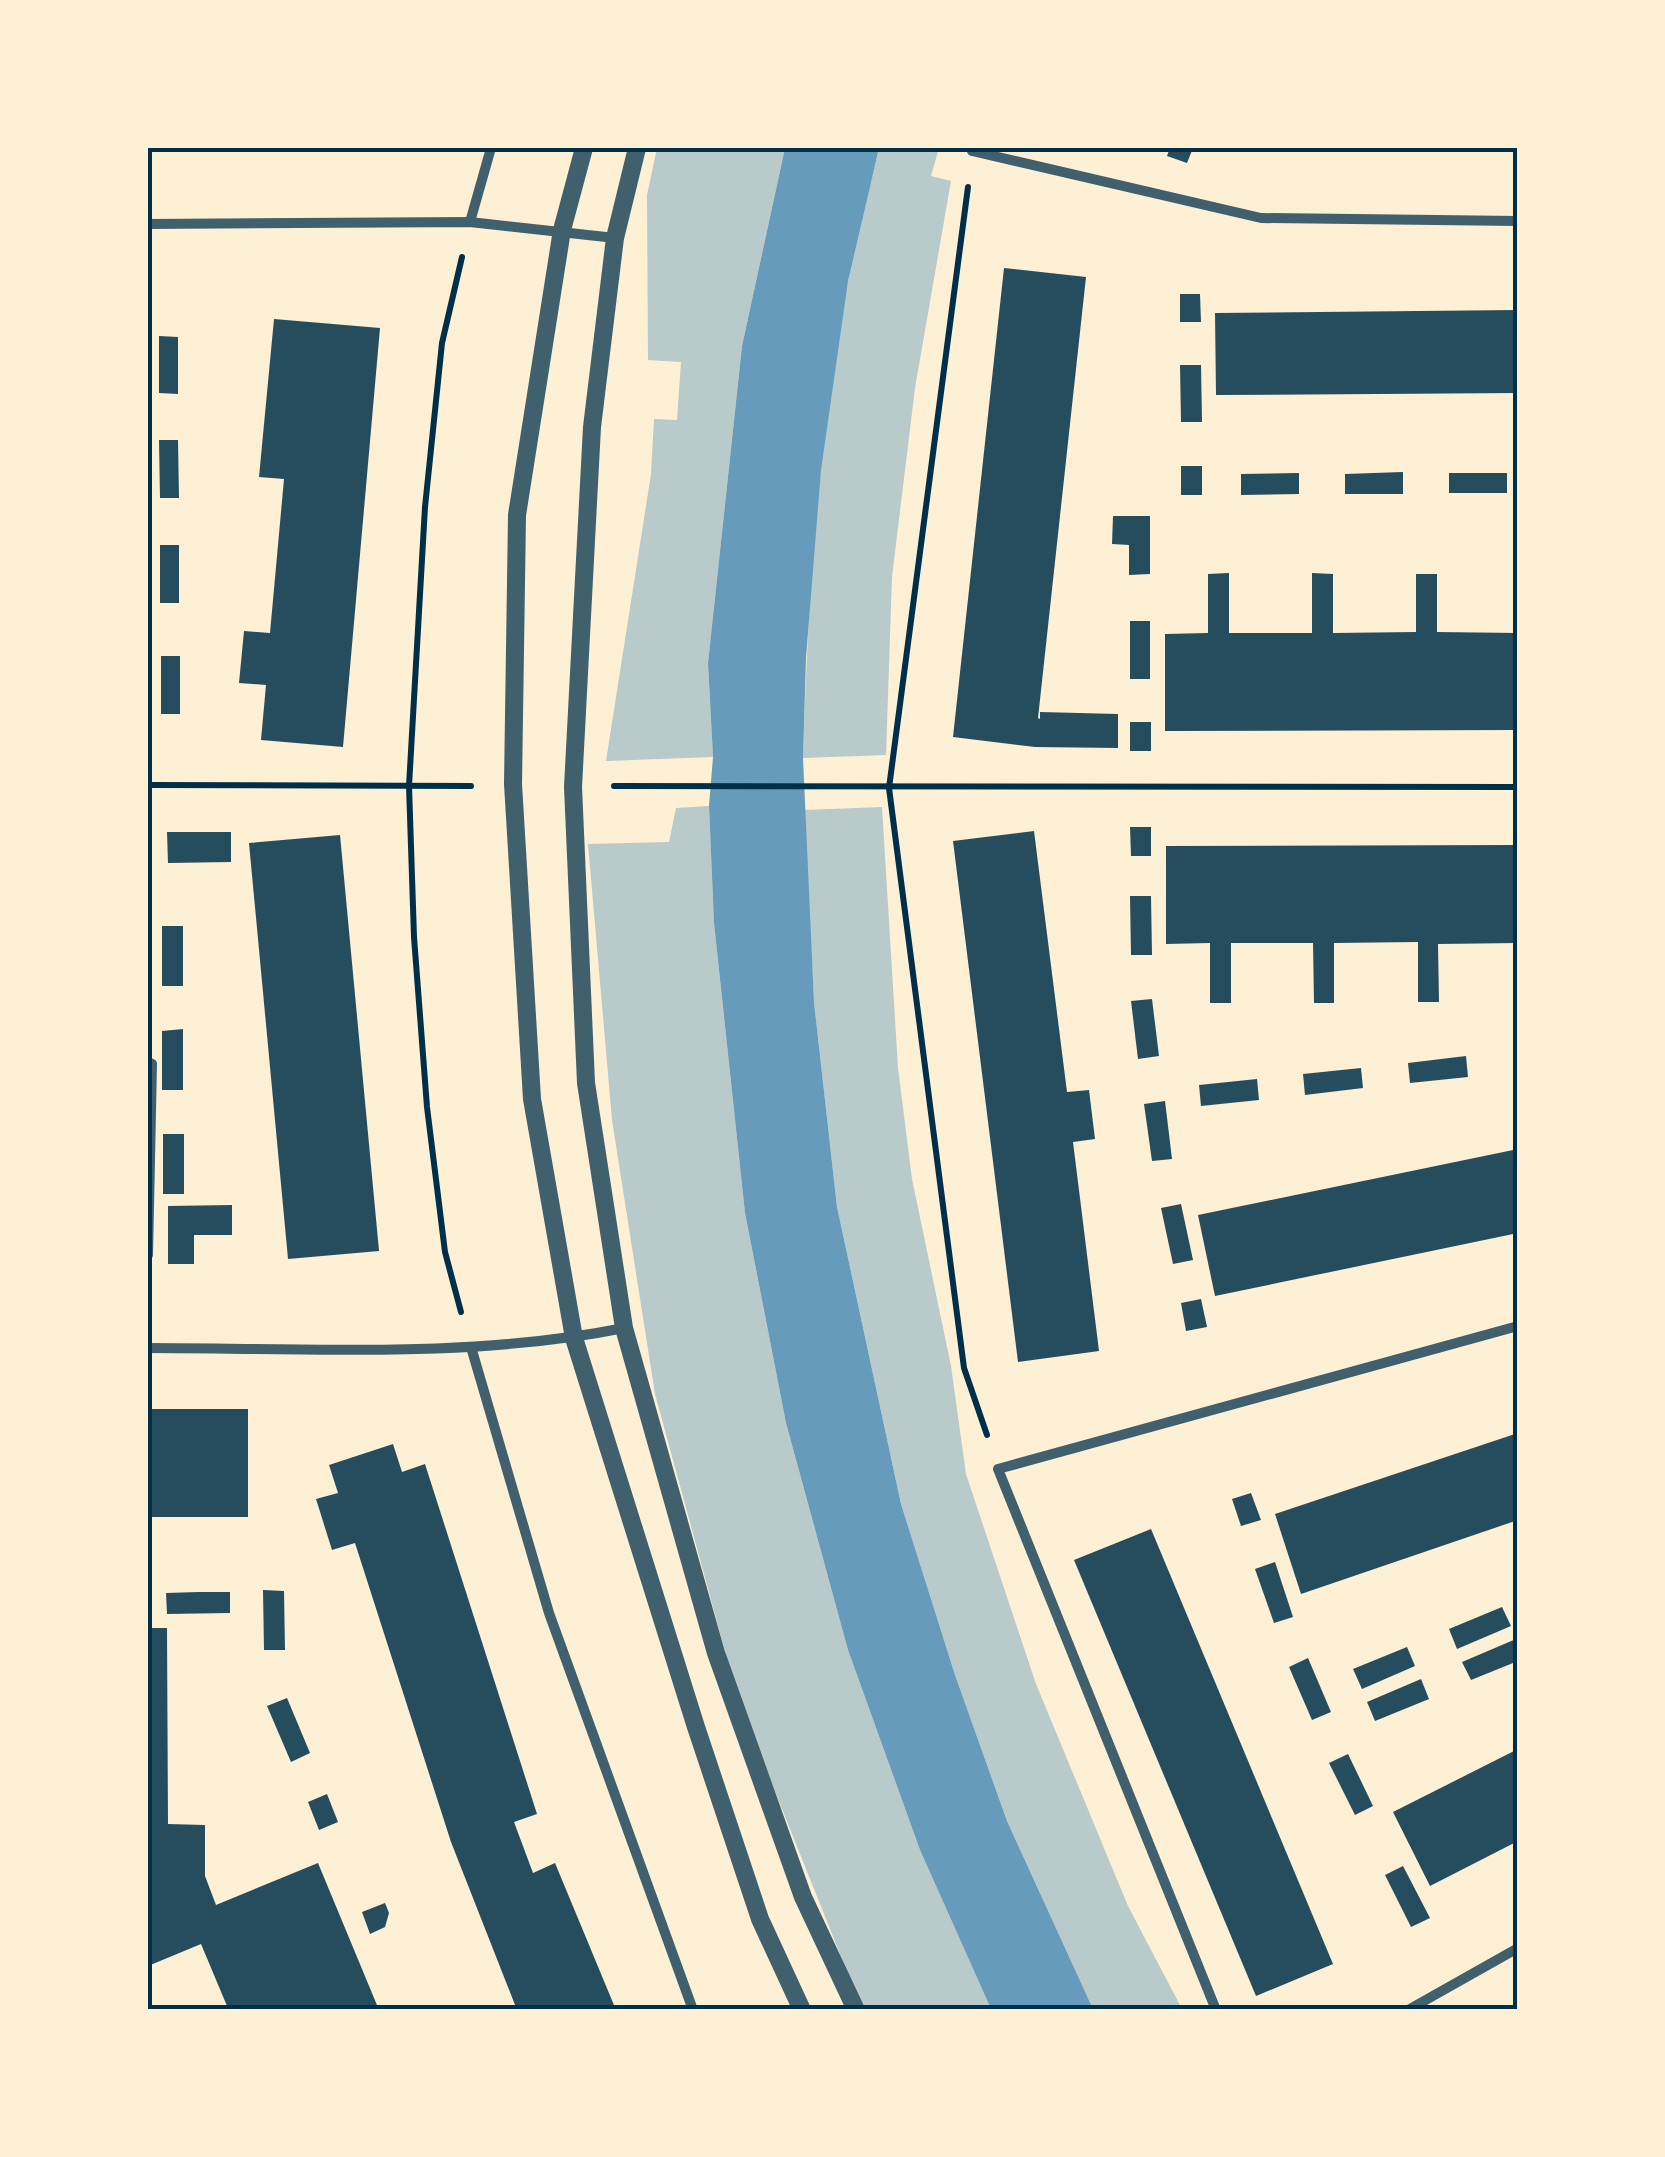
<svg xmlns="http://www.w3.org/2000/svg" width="1665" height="2157" font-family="Ubuntu,sans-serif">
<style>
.green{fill:#b9caca}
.water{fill:#669bbc}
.building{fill:#264d5e}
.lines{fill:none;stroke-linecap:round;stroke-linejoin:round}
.path{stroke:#003049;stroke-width:6}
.minor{stroke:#3f606c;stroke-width:10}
.tertiary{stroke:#3f606c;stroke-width:18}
.neatline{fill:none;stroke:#003049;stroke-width:4}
</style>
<rect width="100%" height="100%" fill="#fdf0d5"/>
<g class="green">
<path d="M657 148H785L742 346 708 663 713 757 606 761 651 474 654 419 677 420 681 362 648 360 647 195Z"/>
<path d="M879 148H939L931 176 951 181 915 388 892 577 886 755 803 758C808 599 818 438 848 281 856 236 869 192 879 148Z"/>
<path d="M709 806 714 923 745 1213 786 1423 848 1650 920 1850 991 2009H862L738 1699 655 1394 612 1120 588 844 669 842 676 808Z"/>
<path d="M882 807 898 1068 912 1179 951 1366 966 1474 1036 1684 1128 1906 1182 2009H1093L1007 1821 955 1675 901 1504 837 1207 814 1002 804 810Z"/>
</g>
<path class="water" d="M785 148H879L848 281 821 470 806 658 803 758 814 1002 837 1207 901 1504 955 1675 1007 1821 1093 2009H991L920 1850 848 1650 786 1423 745 1213 714 923 709 806 713 757 708 663 742 346Z"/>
<g class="building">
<path d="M1170 148H1193L1187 163 1167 156Z"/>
<path d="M1004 268 1086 277 1038 718 1040 719V712L1118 714V748L1035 747 953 737Z"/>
<path d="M1180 294H1200L1201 322H1180Z"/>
<path d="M1518 310V393L1216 395 1215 313Z"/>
<path d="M274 319 380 328 343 747 261 740 266 685 239 683 244 631 270 633 284 479 259 477Z"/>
<path d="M159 336 178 337V394L159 393Z"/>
<path d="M1180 365H1201L1202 422H1181Z"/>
<path d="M159 440H178L179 498H160Z"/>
<rect x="1181" y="466" width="21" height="29"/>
<path d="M1403 472V494H1345V474Z"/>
<path d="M1299 473V494L1241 495V474Z"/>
<rect x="1449" y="473" width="58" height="20"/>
<path d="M1113 516H1150V574L1129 575V545L1112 544Z"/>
<rect x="160" y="545" width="19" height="58"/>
<path d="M1229 573V633H1312V573L1333 574V633L1416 632V574H1437V632L1518 633V730L1165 731V634L1208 633V574Z"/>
<rect x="1130" y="621" width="20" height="58"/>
<rect x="161" y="656" width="19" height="58"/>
<rect x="1130" y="722" width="21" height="29"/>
<path d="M1130 827H1151V856H1131Z"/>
<path d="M1034 831 1067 1092 1089 1090 1095 1139 1073 1142 1099 1351 1018 1362 953 841Z"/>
<path d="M167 832H231V862L168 863Z"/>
<path d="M340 835 379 1251 288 1259 249 843Z"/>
<path d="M1518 845V943L1438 944 1439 1002H1418V942L1334 943V1003H1314L1313 943H1231V1003H1210V943L1166 944V846Z"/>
<path d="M1130 896H1151L1152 955H1131Z"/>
<rect x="162" y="926" width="21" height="60"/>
<path d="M1152 999 1159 1056 1138 1059 1131 1001Z"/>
<path d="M183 1029V1090H162V1031Z"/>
<path d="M1466 1056 1468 1077 1410 1083 1408 1063Z"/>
<path d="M1361 1068 1363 1088 1305 1095 1303 1074Z"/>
<path d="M1257 1079 1259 1100 1201 1106 1199 1085Z"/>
<path d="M1165 1101 1172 1159 1152 1161 1144 1104Z"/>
<rect x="163" y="1134" width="21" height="60"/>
<path d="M1518 1149V1233L1215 1296 1198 1215Z"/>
<path d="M1181 1204 1193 1260 1173 1264 1161 1208Z"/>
<path d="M232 1205V1235H194V1264H168V1206Z"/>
<path d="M1201 1299 1207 1327 1186 1331 1181 1303Z"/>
<path d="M148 1409H248V1517H149Z"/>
<path d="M1518 1433V1520L1301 1594 1275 1514Z"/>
<path d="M393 1444 402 1472 425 1464 537 1814 514 1822 533 1873 555 1863 616 2010H517L451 1842 355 1543 332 1550 316 1499 338 1493 329 1465Z"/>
<path d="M1251 1493 1261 1520 1241 1526 1232 1499Z"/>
<path d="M1151 1529 1333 1964 1256 1996 1074 1560Z"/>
<path d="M1275 1562 1293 1617 1274 1623 1255 1569Z"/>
<path d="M263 1590 284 1591 285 1650H264Z"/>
<path d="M198 1592H230V1613L167 1614 166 1593Z"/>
<path d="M1502 1607 1511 1626 1457 1649 1449 1629Z"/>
<path d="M148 1628H167L168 1824 205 1825V1876L216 1905 318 1863 379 2010H220L227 2006 201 1944 148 1966Z"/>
<path d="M1516 1639 1518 1661 1471 1680 1462 1662Z"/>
<path d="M1407 1647 1415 1666 1362 1689 1353 1669Z"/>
<path d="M1308 1658 1331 1712 1312 1720 1289 1667Z"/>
<path d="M1421 1679 1429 1699 1375 1721 1367 1702Z"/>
<path d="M287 1698 310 1753 291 1762 267 1706Z"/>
<path d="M1518 1749V1841L1430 1886 1393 1812Z"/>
<path d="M1348 1754 1373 1806 1355 1815 1329 1763Z"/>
<path d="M327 1794 338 1822 319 1830 308 1802Z"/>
<path d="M1403 1866 1430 1918 1411 1927 1385 1875Z"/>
<path d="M385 1903 389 1913 385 1927 370 1934 362 1912Z"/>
</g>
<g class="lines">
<g class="path">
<path d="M968 187 889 788 964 1368 987 1435"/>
<path d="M148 785 471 786"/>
<path d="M614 786 1518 787"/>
<path d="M461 1312 445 1252 427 1107 414 937 409 786 425 507 442 343 462 257"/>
</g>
<g class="minor">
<path d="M973 148 972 151 1261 218 1518 221"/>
<path d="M470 222 491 148"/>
<path d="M148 224 470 222 615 238"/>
<path d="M148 1062 152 1064 148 1255"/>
<path d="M471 1347 549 1613 693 2010"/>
<path d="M148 1348C303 1348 471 1359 624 1328"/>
<path d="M1216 2010 998 1469 1518 1326"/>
<path d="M1408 2010 1518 1948"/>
</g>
<g class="tertiary">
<path d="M584 148 562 230 517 515 513 784 532 1099 574 1338 696 1727 760 1919 802 2010"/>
<path d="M637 148 615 238 592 427 573 787 586 1083 624 1328 716 1653 803 1897 856 2010"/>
</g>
</g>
<rect width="1665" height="2157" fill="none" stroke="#fdf0d5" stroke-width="300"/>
<rect x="150" y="150" width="1365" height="1857" class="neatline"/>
</svg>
